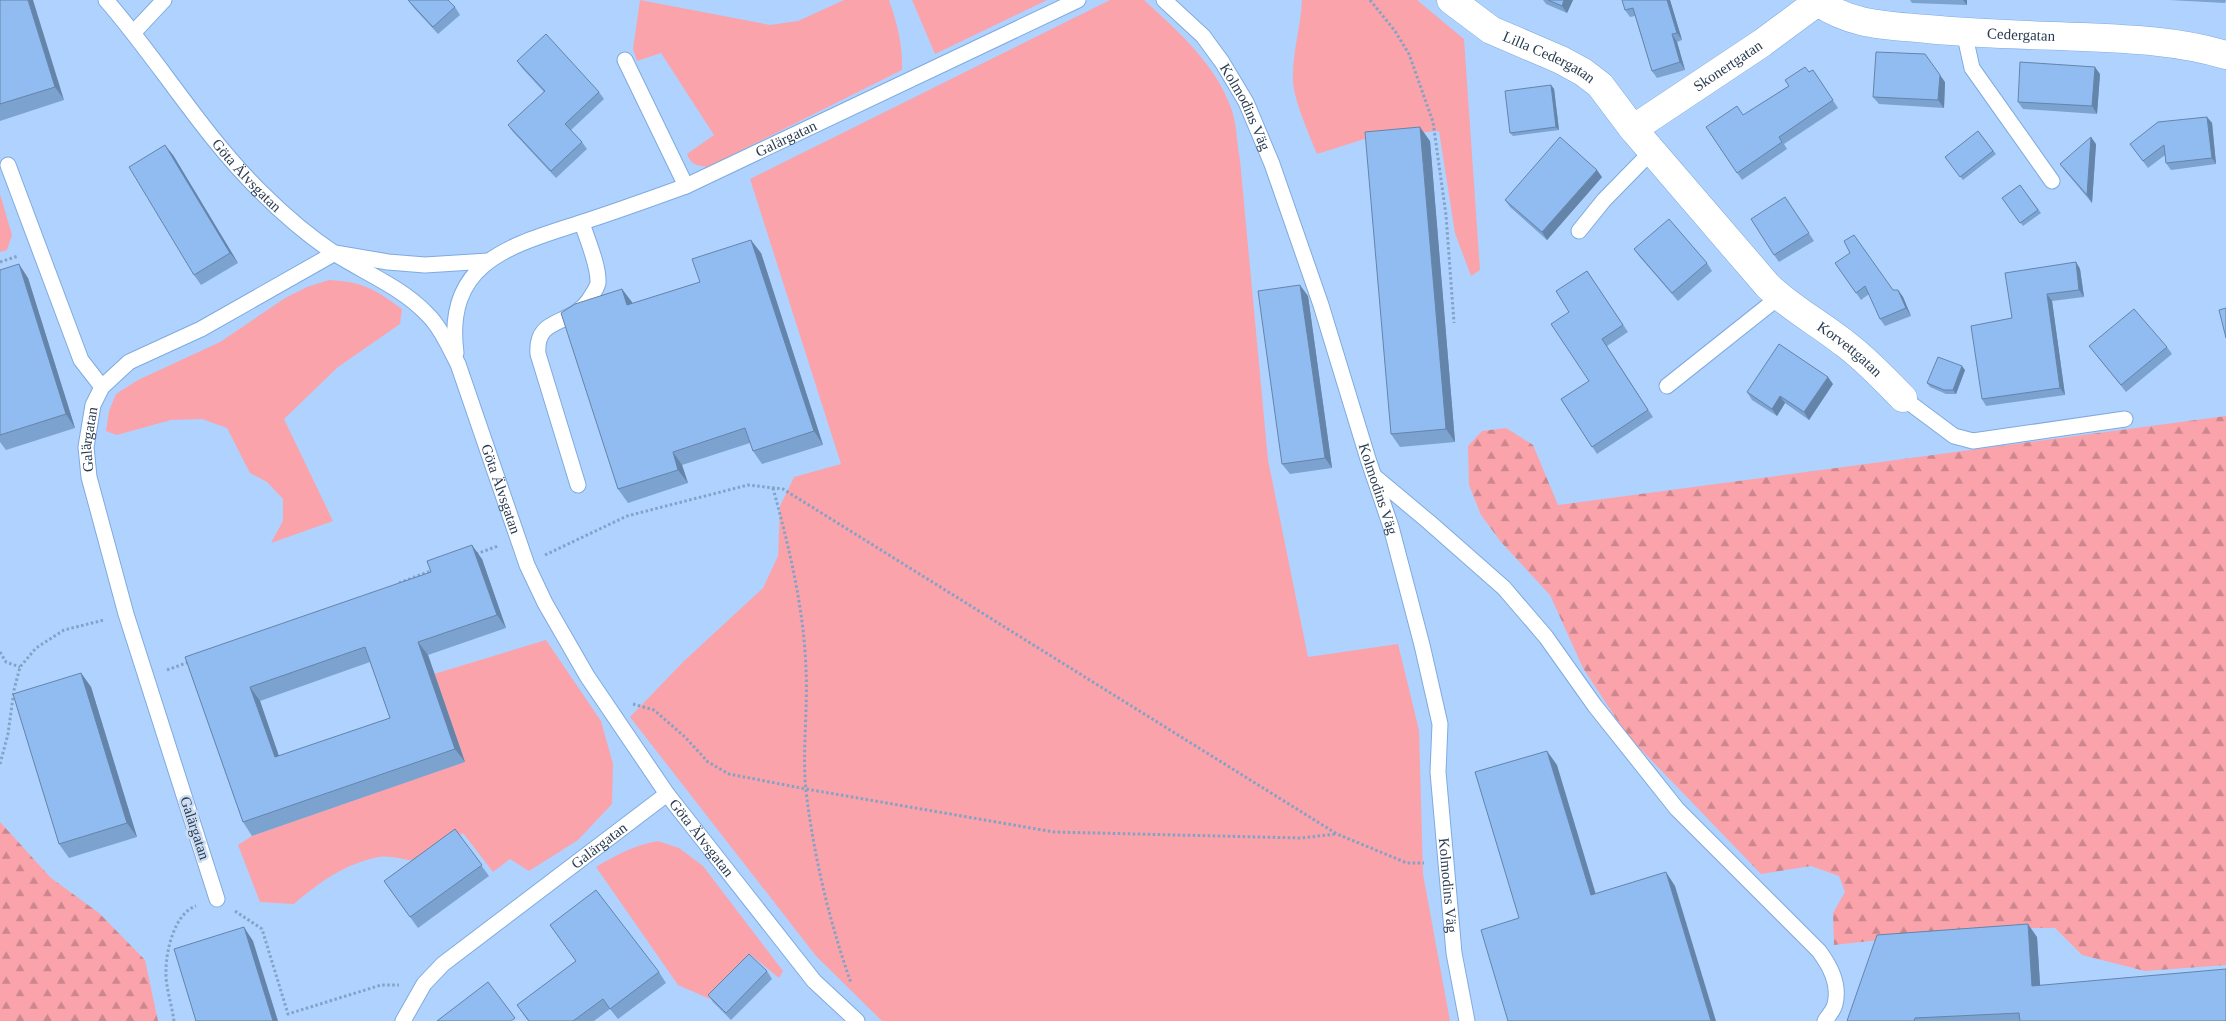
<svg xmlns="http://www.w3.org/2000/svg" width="2226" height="1021" font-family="'Times New Roman',serif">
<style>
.grass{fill:#fba3ab}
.forest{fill:url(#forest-firs)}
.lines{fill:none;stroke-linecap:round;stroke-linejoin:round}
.lane-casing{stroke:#7faade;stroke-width:17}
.street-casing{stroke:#7faade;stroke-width:29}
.path{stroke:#84a2c6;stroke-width:3;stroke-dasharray:2.5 2.5;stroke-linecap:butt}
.lane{stroke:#fff;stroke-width:15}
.street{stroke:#fff;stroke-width:28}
.wall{fill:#7ca2cf;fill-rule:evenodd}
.shaded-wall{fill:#6584a9}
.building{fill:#90bcf1;stroke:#6584a9;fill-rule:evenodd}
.labels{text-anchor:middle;stroke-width:5;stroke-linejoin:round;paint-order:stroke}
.street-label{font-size:15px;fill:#2a3c52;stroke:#cddef4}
</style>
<defs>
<pattern id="forest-firs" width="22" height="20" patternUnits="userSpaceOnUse" patternTransform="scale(1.25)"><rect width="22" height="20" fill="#fba3ab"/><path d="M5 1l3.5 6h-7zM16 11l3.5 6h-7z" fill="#cb868e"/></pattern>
</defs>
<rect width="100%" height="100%" fill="#afd3fe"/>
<g class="grass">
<path d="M640 0 770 25 798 21 844 0H889C897 23 903 45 902 70L708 167C697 166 691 165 687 154L714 135 661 53 637 61 633 49Z"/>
<path d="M912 0H1047L935 54Z"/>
<path d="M1110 0H1144C1179 32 1219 67 1233 114 1237 128 1237 145 1240 160L1268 460 1308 657 1398 644 1419 730 1423 874 1450 1021H882L816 956 630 717 683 662 763 588 778 556 780 506 794 477 841 464 750 179Z"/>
<path d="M1302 0H1417L1464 39 1480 270 1471 276 1455 233 1439 131 1374 136 1317 154C1309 134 1294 101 1293 81 1292 53 1301 27 1302 0Z"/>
<path d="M0 194 12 235 7 250 0 252Z"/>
<path d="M329 280C364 282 374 289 402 309L400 324 338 367 284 419 333 521 271 543 283 521V499L267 482 250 473 227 428 202 419 171 420 117 435 106 431 109 411 116 394 138 380 220 342 285 298 307 287Z"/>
<path d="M546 640 601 721 613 764 612 804 578 840 529 871 510 859 493 872 463 833 421 862C409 861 391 855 379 857 346 863 318 883 294 904L260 902 238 845 252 836 464 762 434 674Z"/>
<path d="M658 841 679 848 703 866 783 971 779 978 751 955 710 999 678 985 596 867C616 855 635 845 658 841Z"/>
</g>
<g class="forest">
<path d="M2226 416V965L2145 971 2082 955 2055 928H1990L1834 945 1833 913 1845 892 1839 876 1811 866 1761 874 1627 735 1583 668 1550 595 1501 542 1481 515 1469 485 1468 446 1482 431 1506 428 1533 445 1558 505Z"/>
<path d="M0 822 51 878 99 913 145 960 158 1021H0Z"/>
</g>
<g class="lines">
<defs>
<g id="lane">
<path id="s1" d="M106 0C160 62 202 134 261 192 284 215 310 237 337 255 366 273 402 288 426 313 440 326 449 347 458 364L527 565 545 603 587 676 667 794 814 981 857 1021"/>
<path id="s2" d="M1164 0 1203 36 1222 62 1246 102 1272 164 1321 305 1368 459 1391 527 1422 645 1440 724 1438 772 1454 953 1467 1021"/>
<path d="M134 32 164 0"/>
<path d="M1964 32 1972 68 2052 181"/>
<path d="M625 60 686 186"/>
<path d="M8 165 81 360 102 387"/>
<path d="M1579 231 1604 200 1652 151"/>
<path id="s3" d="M456 353C444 259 514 245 586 221 620 210 653 198 686 186L1078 0"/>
<path d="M1667 386 1779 297"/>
<path d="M1903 398 1954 436 1973 441 2125 419"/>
<path d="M1374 476 1429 522 1504 588 1546 637 1595 706 1677 809 1819 951C1830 966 1840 984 1835 1004 1834 1010 1828 1016 1825 1021"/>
<path d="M578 485 538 354C535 316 570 327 589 300 592 295 597 288 598 283 599 266 587 239 582 223"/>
<path id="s4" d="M217 899 126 614 89 477 86 447 93 405 102 387 129 362 201 329 335 253 388 262 425 265 488 261"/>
<path id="s5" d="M403 1021 424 984 443 964 667 794"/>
</g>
<g id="street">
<path id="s6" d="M1451 0 1491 30 1561 60 1583 72 1600 85 1633 129 1767 285C1790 308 1819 323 1844 343 1866 359 1884 379 1903 398"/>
<path id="s7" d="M1818 2C1853 26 1887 25 1927 29 1979 34 2031 35 2083 37 2131 39 2179 41 2226 55"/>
<path id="s8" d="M1633 129 1762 43 1820 0"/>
</g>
</defs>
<use href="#lane" class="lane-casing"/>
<use href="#street" class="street-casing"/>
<g class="path">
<path d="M1370 0 1395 31 1409 54 1433 122 1446 215 1454 323"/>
<path d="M0 262 18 256"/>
<path d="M773 488C789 547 804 608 806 670 808 709 802 753 806 791 814 857 829 920 851 983"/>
<path d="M476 554 498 546"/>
<path d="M545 555 627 516 748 485 783 489 1337 834 1407 863H1424"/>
<path d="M399 583 433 570"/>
<path d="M0 652 6 662 20 667"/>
<path d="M167 670 189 662"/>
<path d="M633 704 654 710 685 737 708 762 729 774 806 789 1054 832 1301 838 1336 834"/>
<path d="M0 764 8 734 14 690 20 667 36 648 64 630 104 620"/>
<path d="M235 911 262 929 288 1014 381 985H399"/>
<path d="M174 1021C172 1005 165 986 166 970 166 950 175 913 196 906"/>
</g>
<use href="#lane" class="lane"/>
<use href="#street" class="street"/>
</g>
<g class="wall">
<path d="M0 0 64 100 0 121Z"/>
<path d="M408 0 455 7 460 15 438 34 413 7Z"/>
<path d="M1543 0H1573L1567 13 1546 4Z"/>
<path d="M1622 0H1670L1682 40 1677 42 1685 70 1657 78 1652 71 1635 16 1630 17 1625 10Z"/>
<path d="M1910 0H1967V5L1912 3Z"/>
<path d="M2169 0H2226L2225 3Z"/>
<path d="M517 61 599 92 604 99 571 130 582 142 587 149 556 178 513 132 508 125 544 92 522 68Z"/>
<path d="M1813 70 1838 108 1784 144 1787 149 1742 180 1706 127 1744 115Z"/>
<path d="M2100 74 2097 114 2023 109 2018 102Z"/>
<path d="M1945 82 1944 108 1879 104 1873 97Z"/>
<path d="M1551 85 1554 89 1559 130 1513 136 1510 133Z"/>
<path d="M2207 117 2212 123 2216 164 2171 170 2166 163 2165 155 2148 168 2130 144Z"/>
<path d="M1978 131 1996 154 1963 180 1945 157Z"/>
<path d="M1430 141 1455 442 1400 447 1391 434Z"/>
<path d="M2096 144 2092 203 2065 171 2060 164Z"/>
<path d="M173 155 238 263 201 285 194 275Z"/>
<path d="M1602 177 1547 240 1510 207 1505 200Z"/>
<path d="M2020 185 2041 213 2023 226 2002 198Z"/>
<path d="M1785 197 1814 241 1779 262 1774 255Z"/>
<path d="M1634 249 1707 263 1712 271 1678 301 1639 256Z"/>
<path d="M761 253 823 445 762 464 753 451 750 443 682 465 688 483 628 503 618 489 622 289 632 304 700 282Z"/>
<path d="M2076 262 2080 269 2084 297 2052 301 2065 395 1986 406 1982 399 2012 318Z"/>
<path d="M1835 263 1893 290H1898L1903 297 1911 316 1885 326 1880 319 1869 294 1861 300Z"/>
<path d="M1587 271 1628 332 1607 346 1653 417 1597 454 1561 399 1589 381 1569 312Z"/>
<path d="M28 278 75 428 6 450 0 442V435Z"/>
<path d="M1308 296 1332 468 1290 474 1282 464Z"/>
<path d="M2089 346 2167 347 2172 354 2126 392Z"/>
<path d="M1965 370 1956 394H1946L1930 387 1927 383Z"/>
<path d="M1833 384 1809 420 1785 403 1777 416 1752 400 1747 392Z"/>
<path d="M482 559 506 628 428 655 465 762 252 836 243 822 185 657ZM370 662 390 718 279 756 260 701Z"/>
<path d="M81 673 91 687 137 837 69 858 59 844Z"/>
<path d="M455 829 489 876 418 928 384 881Z"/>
<path d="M550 925 659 972 666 983 618 1019 610 1009 594 1021H528L517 1005 576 961Z"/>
<path d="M2037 937 2040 985 2226 1021H1847Z"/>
<path d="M767 971 772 979 731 1020 713 1002 708 995Z"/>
</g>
<g class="shaded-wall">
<path d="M28 0H33L64 100 55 87Z"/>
<path d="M1564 0H1573L1567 13 1562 6Z"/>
<path d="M1667 0H1670L1682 40 1677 33Z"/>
<path d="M1963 0H1967V5Z"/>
<path d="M1672 34 1677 42 1685 70 1680 62Z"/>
<path d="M2095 67 2100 74 2097 114 2092 106Z"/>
<path d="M1940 75 1945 82 1944 108 1938 100Z"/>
<path d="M1551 85 1554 89 1559 130 1556 127Z"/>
<path d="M2207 117 2212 123 2216 164 2212 158Z"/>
<path d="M1420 127 1430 141 1455 442 1446 429Z"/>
<path d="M2091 137 2096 144 2092 203 2087 195Z"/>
<path d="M165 145 173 155 238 263 230 253Z"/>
<path d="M1597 170 1602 177 1547 240 1542 232Z"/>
<path d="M751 240 761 253 823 445 814 431Z"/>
<path d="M2076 262 2080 269 2084 297 2079 290Z"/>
<path d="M19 264 28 278 75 428 66 414Z"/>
<path d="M1300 285 1308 296 1332 468 1325 458Z"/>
<path d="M622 289 632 302 637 319 627 305Z"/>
<path d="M1898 290 1903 297 1911 316 1906 308Z"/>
<path d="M2047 294 2052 301 2065 395 2060 388Z"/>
<path d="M1962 366 1965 370 1956 394 1953 390Z"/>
<path d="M1828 377 1833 384 1809 420 1804 412Z"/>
<path d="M1780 396 1785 403 1777 416 1772 409Z"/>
<path d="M673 452 682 465 688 483 678 470Z"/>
<path d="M472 545 482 559 506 628 497 615Z"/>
<path d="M418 642 428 655 465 762 455 749Z"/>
<path d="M81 673 91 687 137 837 127 823Z"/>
<path d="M250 687 260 701 284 771 275 757Z"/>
<path d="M1547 751 1557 765 1600 908 1591 895Z"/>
<path d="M1666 872 1675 886 1716 1021H1711Z"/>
<path d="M2028 924 2037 937 2041 999 2032 986Z"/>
<path d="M244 927 253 941 278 1021H273Z"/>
</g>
<g class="building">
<path d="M0 0H28L55 87 0 104Z"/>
<path d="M408 0H448L455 7 433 27Z"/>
<path d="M1548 0H1564L1562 6Z"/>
<path d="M1622 0H1667L1677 33 1672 34 1680 62 1652 71 1633 8 1625 10Z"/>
<path d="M546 34 599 92 565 124 582 142 551 171 508 125 545 91 517 61Z"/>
<path d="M1876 52 1925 54 1940 75 1938 100 1873 97Z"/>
<path d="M2020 62 2095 67 2092 106 2018 102Z"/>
<path d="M1805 67 1809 72 1813 70 1833 100 1779 137 1782 142 1737 173 1706 127 1737 106 1743 115 1789 86 1785 80Z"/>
<path d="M1551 85 1556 127 1510 133 1505 91Z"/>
<path d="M2207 117 2212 158 2166 163 2164 145 2143 161 2130 144 2158 122Z"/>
<path d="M1420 127 1446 429 1391 434 1365 132Z"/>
<path d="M1978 131 1993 151 1960 177 1945 157Z"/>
<path d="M1560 137 1597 170 1542 232 1505 200Z"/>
<path d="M2091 137 2087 195 2060 164Z"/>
<path d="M165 145 230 253 194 275 129 167Z"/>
<path d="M2020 185 2038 210 2020 223 2002 198Z"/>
<path d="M1785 197 1809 233 1774 255 1751 219Z"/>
<path d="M1669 219 1707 263 1672 293 1634 249Z"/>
<path d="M1854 235 1893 290H1898L1906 308 1880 319 1865 286 1856 293 1835 263 1850 253 1844 241Z"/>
<path d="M751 240 814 431 753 451 745 428 673 452 678 470 618 489 561 313 575 304 622 289 627 305 700 282 692 259Z"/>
<path d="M2076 262 2079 290 2047 294 2060 388 1982 399 1971 326 2012 318 2005 273Z"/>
<path d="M19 264 66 414 0 435V270Z"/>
<path d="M1587 271 1623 325 1602 339 1648 410 1592 447 1561 399 1589 381 1551 324 1569 312 1556 291Z"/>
<path d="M1300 285 1325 458 1282 464 1258 291Z"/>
<path d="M2226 308V338L2219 310Z"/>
<path d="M2134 309 2167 347 2121 385 2089 346Z"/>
<path d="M1779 344 1828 377 1804 412 1780 396 1772 409 1747 392Z"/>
<path d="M1938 357 1962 366 1953 390H1944L1927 383Z"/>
<path d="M472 545 497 615 418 642 455 749 243 822 185 657 431 572 427 561ZM365 647 390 718 275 757 250 687Z"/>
<path d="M81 673 127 823 59 844 13 694Z"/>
<path d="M1547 751 1591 895 1666 872 1711 1021H1508L1481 930 1519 918 1475 772Z"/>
<path d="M455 829 482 865 410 917 384 881Z"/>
<path d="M596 890 659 972 610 1009 603 999 573 1021H529L517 1005 576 961 550 925Z"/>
<path d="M2028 924 2032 986 2226 969V1021H2020L2019 1013 1915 1018 1914 1021H1847L1877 935Z"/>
<path d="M244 927 273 1021H196L174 949Z"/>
<path d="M749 954 767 971 726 1013 708 995Z"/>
<path d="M488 982 515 1018 511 1021H437Z"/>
</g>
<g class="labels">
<g class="street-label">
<text dy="5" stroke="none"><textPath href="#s7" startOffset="208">Cedergatan</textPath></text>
<text dy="5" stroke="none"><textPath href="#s6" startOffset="114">Lilla Cedergatan</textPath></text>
<text dy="5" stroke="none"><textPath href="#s8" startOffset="114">Skonertgatan</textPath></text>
<text dy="5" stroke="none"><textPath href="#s2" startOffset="136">Kolmodins Väg</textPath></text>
<text dy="5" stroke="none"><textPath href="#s3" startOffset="425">Galärgatan</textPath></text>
<text dy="5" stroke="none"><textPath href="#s1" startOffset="225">Göta Älvsgatan</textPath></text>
<text dy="5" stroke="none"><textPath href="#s6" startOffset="538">Korvettgatan</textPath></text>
<text dy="5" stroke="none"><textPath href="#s4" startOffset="479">Galärgatan</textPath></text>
<text dy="5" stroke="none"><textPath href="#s1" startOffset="645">Göta Älvsgatan</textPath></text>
<text dy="5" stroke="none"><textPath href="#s2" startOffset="541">Kolmodins Väg</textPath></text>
<text transform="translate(195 828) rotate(72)" y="5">Galärgatan</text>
<text dy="5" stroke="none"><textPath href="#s1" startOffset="1050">Göta Älvsgatan</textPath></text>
<text dy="5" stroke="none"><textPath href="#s5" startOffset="266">Galärgatan</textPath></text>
<text dy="5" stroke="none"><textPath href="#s2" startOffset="946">Kolmodins Väg</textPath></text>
</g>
</g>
</svg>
